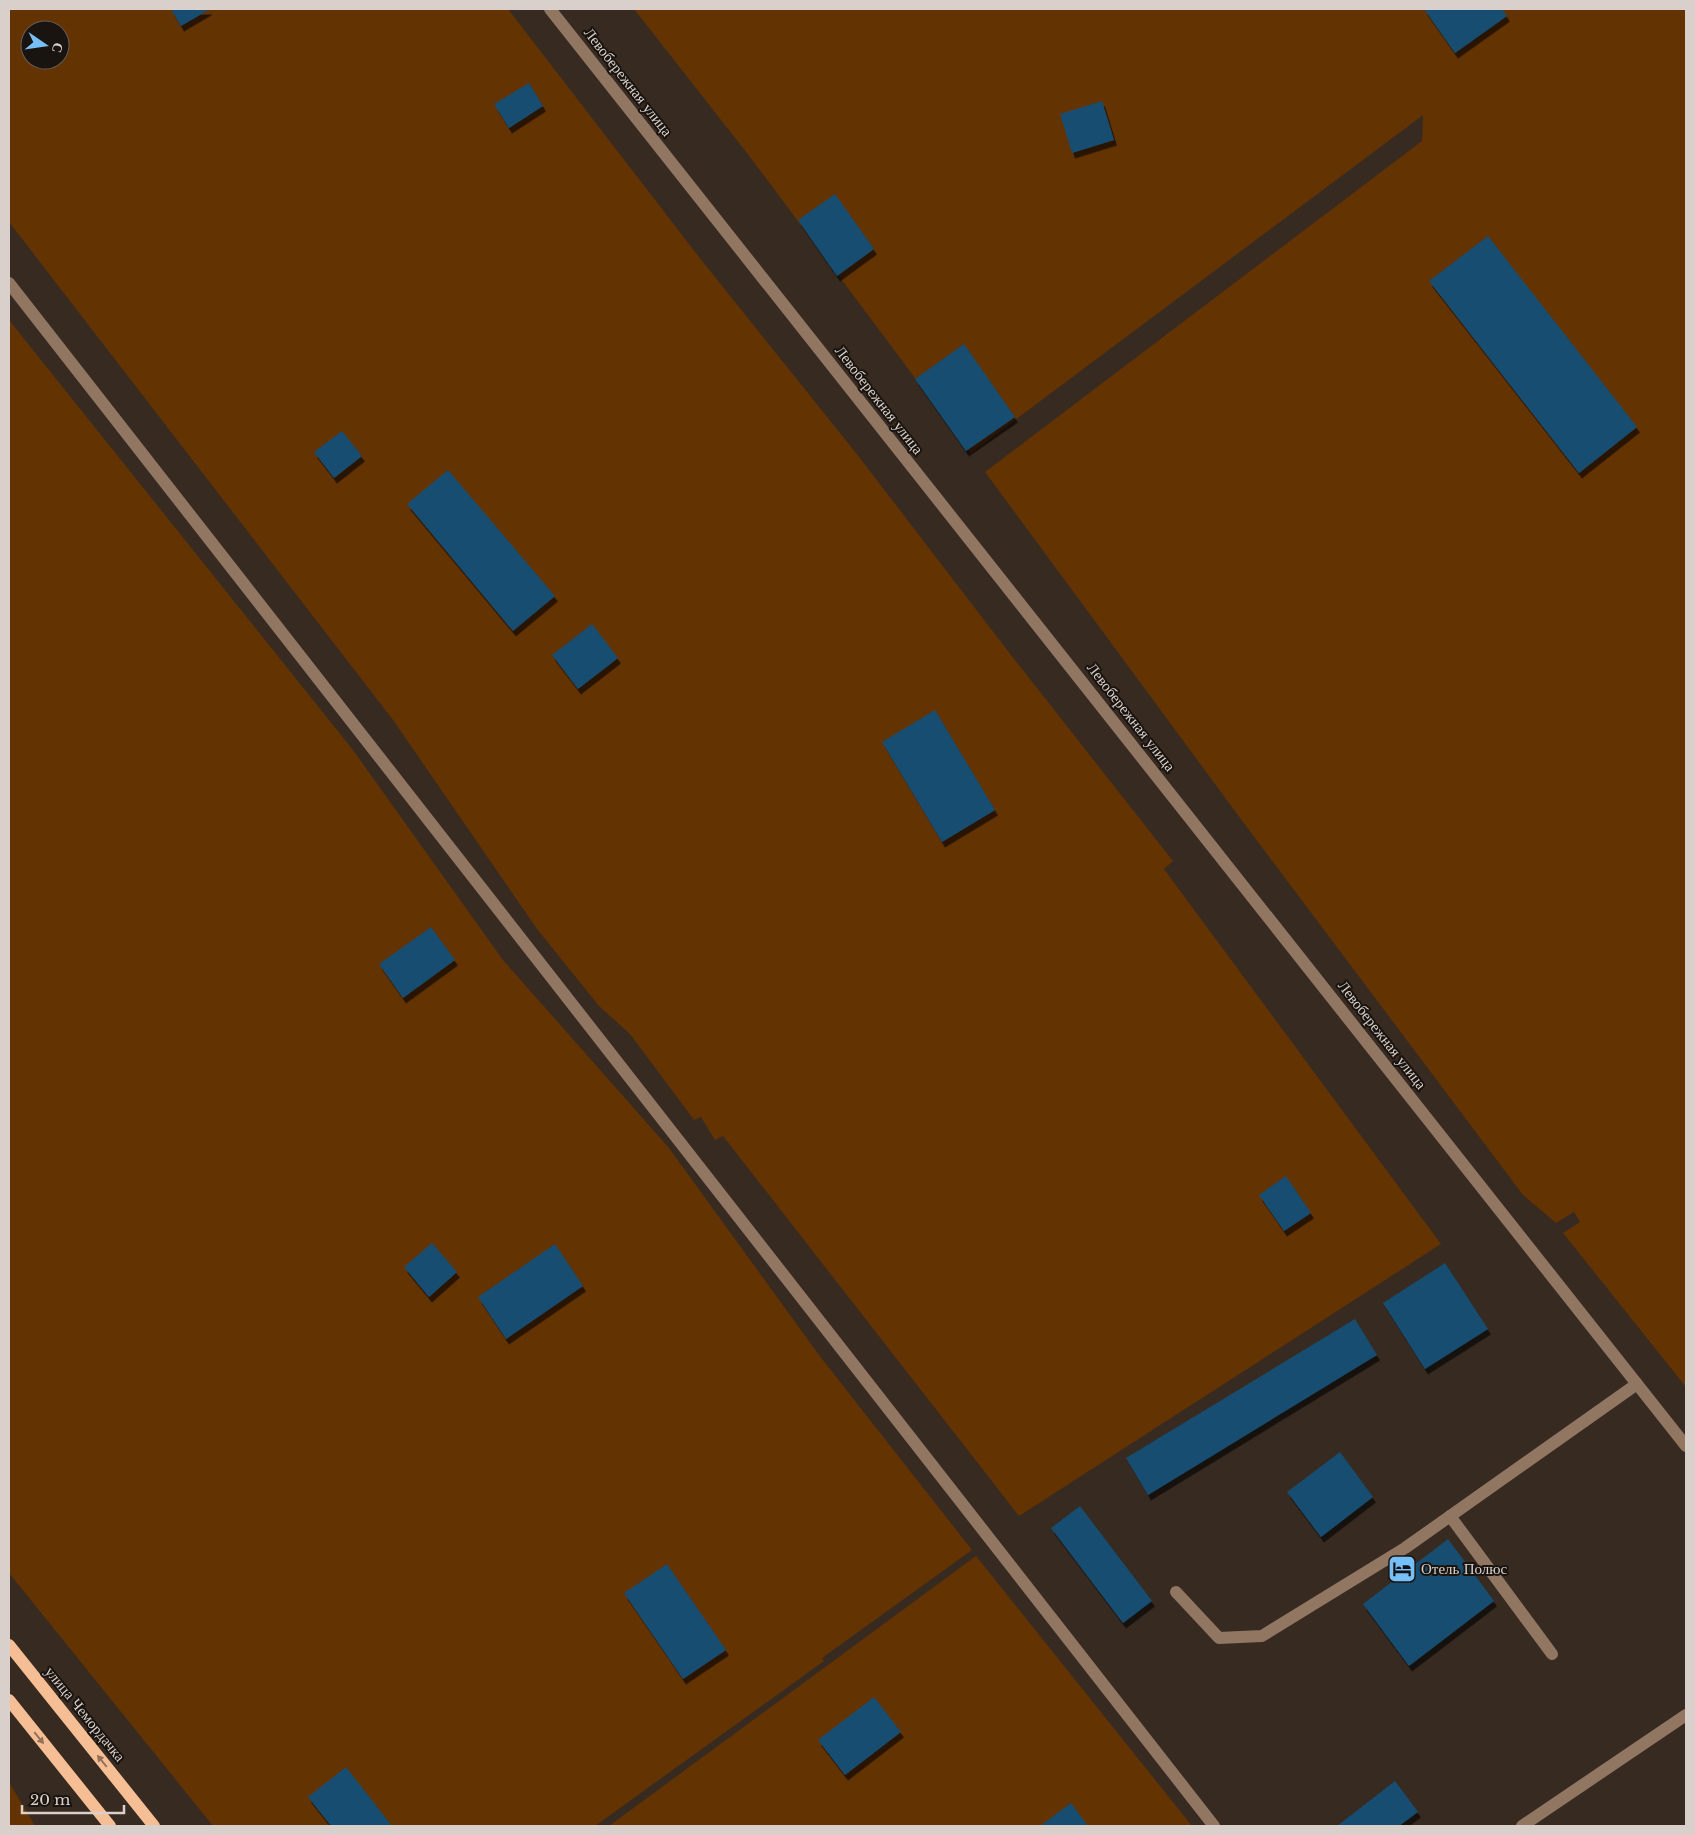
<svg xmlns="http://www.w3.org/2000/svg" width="1695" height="1835" font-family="'Libre Baskerville',serif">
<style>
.green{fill:#633302;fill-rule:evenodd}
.building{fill:#184d70;filter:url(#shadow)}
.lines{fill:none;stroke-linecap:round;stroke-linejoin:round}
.minor{stroke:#917662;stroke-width:12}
.major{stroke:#f6be94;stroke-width:12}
.oneway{fill:#937259}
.labels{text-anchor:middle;stroke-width:4;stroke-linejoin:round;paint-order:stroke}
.street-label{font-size:15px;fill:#d9d0cb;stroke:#1a1410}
.poi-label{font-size:15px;fill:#d9d0cb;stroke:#1a1410;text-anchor:start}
</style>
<defs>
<filter id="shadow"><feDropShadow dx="3" dy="5.5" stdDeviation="0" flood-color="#0009"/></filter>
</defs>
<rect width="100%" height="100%" fill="#372a21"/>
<g class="green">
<path d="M9 9H508L699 257 856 453 1011 655 1173 861 1164 869 1441 1244 1019 1516 723 1136 715 1140 701 1117 694 1120 630 1034 599 1006 537 929 393 720 9 222ZM30 30H60V60H30Z"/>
<path d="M634 9H1686V1387L1563 1233 1580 1222 1574 1212 1556 1223 1523 1195 1243 822 985 472 1422 141 1423 115 971 453 750 157Z"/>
<path d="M9 320 353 750 503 960 669 1148 819 1355 972 1550 822 1658 824 1661 595 1826H213L9 1573Z"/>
<path d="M976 1556 1192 1826H609Z"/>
<path d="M9 1782 35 1826H9Z"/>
</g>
<g class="building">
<path d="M171 9H210L181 26Z"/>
<path d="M1424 9H1502L1507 16 1455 53Z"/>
<path d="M529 83 543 106 509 128 494 104Z"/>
<path d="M1102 101 1114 140 1072 153 1060 114Z"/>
<path d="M835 194 874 249 837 276 798 220Z"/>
<path d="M1488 236 1637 427 1579 473 1429 281Z"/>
<path d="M964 344 1015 417 966 451 915 379Z"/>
<path d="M342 431 362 456 334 478 314 452Z"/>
<path d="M448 470 555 596 513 631 407 504Z"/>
<path d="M592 624 618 658 578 689 552 655Z"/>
<path d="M935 710 995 810 942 842 882 742Z"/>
<path d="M431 927 455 960 403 998 379 964Z"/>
<path d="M1286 1176 1311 1213 1284 1231 1259 1195Z"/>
<path d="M432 1243 457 1272 429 1297 404 1267Z"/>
<path d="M555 1244 583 1286 506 1339 478 1297Z"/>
<path d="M1445 1263 1488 1329 1425 1369 1383 1303Z"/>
<path d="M1355 1319 1377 1355 1148 1495 1126 1458Z"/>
<path d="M1340 1452 1373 1497 1321 1537 1287 1492Z"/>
<path d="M1080 1506 1152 1601 1123 1623 1051 1528Z"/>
<path d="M1448 1539 1494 1601 1409 1666 1363 1604Z"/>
<path d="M667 1564 726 1650 683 1679 624 1593Z"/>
<path d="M874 1697 901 1732 845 1775 818 1740Z"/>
<path d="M346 1767 392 1826H331L308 1797Z"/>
<path d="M1395 1781 1418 1812 1399 1826H1337Z"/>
<path d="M1071 1803 1088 1826H1040Z"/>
</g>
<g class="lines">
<g class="minor">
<path d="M550 9 1686 1446"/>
<path d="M9 283 1214 1826"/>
<path d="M1450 1516 1552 1654"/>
<path d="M1176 1592 1219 1638 1262 1636 1405 1548 1637 1384"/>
<path d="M1522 1826 1686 1715"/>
</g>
<g class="major">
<path d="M9 1645 154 1826"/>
<path d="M9 1700 110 1826"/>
</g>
</g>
<defs><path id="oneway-solid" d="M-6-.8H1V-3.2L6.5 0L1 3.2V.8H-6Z" transform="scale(1.25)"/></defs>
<g class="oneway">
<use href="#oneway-solid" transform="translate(39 1738) rotate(51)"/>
<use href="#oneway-solid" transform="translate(102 1761) rotate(-129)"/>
</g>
<defs>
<symbol id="hotel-square" viewBox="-11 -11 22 22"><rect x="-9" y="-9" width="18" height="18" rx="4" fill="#76c0f7" stroke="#1a1410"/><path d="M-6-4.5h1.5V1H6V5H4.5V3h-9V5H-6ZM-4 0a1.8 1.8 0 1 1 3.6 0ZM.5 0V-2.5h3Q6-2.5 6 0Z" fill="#111"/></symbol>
</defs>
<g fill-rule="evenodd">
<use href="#hotel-square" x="1386" y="1553" width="32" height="32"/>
</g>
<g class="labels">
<g class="street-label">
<text transform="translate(628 82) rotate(52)" y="5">Левобережная улица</text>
<text transform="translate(879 400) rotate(52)" y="5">Левобережная улица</text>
<text transform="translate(1131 717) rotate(52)" y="5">Левобережная улица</text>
<text transform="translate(1382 1035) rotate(52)" y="5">Левобережная улица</text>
<text transform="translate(85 1714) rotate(51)" y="5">улица Чемордачка</text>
</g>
<g class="poi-label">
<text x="1421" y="1574">Отель Полюс</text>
</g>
</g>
<rect width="1695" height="1835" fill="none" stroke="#d9d0cb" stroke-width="20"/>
<g transform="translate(45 45) rotate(103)"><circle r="24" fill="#1a1410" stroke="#665f5b"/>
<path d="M0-4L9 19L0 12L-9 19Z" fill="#76c0f7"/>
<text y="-8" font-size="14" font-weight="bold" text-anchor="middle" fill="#d9d0cb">С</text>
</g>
<path d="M22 1805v8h102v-8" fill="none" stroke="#d9d0cb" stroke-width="2.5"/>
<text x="30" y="1805" font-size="15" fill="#d9d0cb" stroke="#1a1410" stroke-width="4" paint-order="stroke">20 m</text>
</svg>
